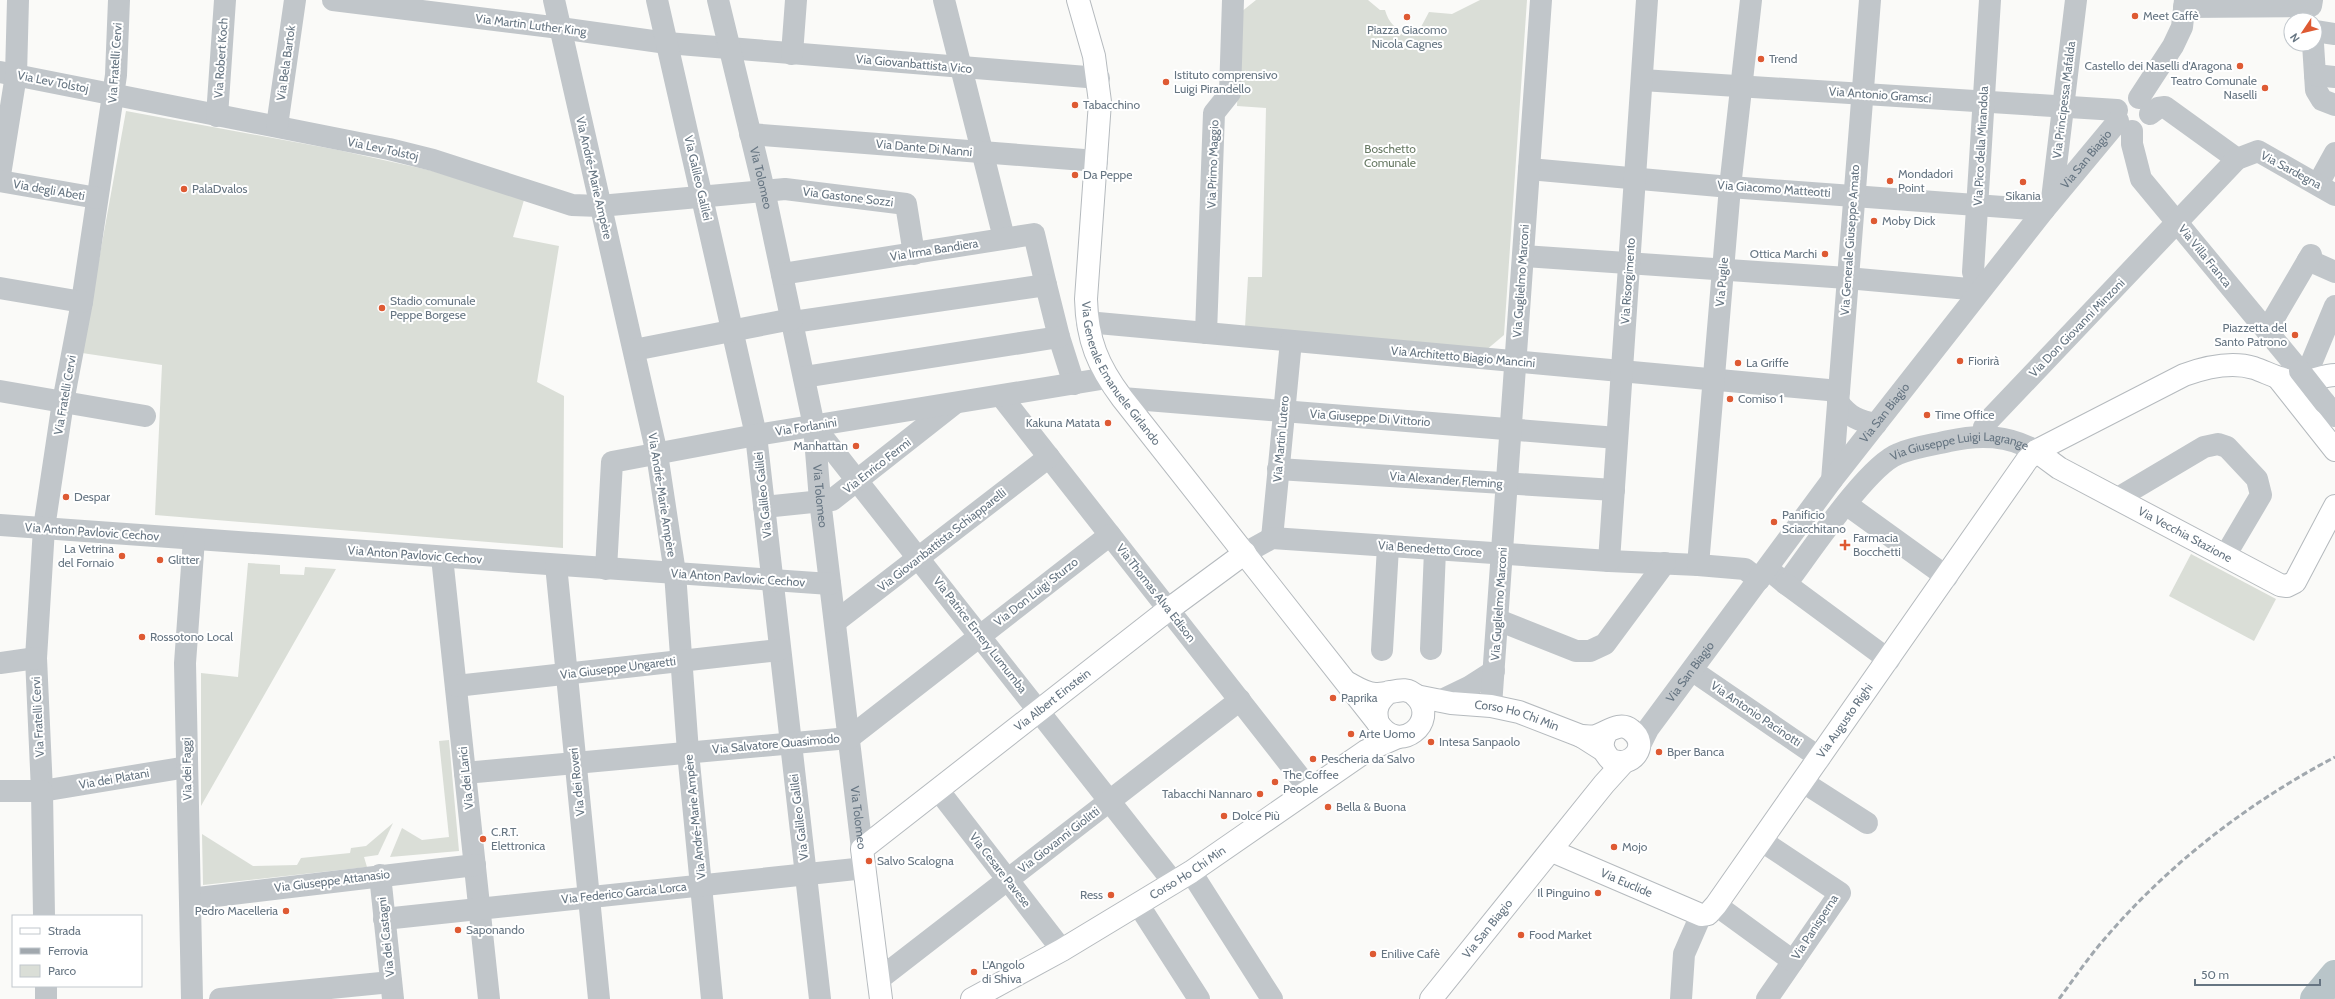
<svg xmlns="http://www.w3.org/2000/svg" width="2335" height="999" font-family="Cabin,sans-serif">
<style>
.green{fill:#daded7}
.lines{fill:none;stroke-linecap:round;stroke-linejoin:round}
.river{stroke:#b9c5c9;stroke-width:30}
.major-casing{stroke:#b5babe;stroke-width:24}
.minor{stroke:#c1c6ca;stroke-width:22}
.major{stroke:#fff;stroke-width:22}
.rail{stroke:#a1a8ae;stroke-width:3;stroke-dasharray:6 3;stroke-linecap:butt}
.minor-bridge{stroke:#c1c6ca;stroke-width:22}
.poi-dot{fill:#de5a33;stroke:#fff;stroke-width:1.5}
.labels{text-anchor:middle;stroke-width:4;stroke-linejoin:round;paint-order:stroke}
.poi-label{font-size:12px;fill:#667582;stroke:#fff;text-anchor:start}
.street-label{font-size:12px;fill:#667582;stroke:#fff}
.park-label{font-size:12px;fill:#687a64;stroke:#fff}
</style>
<rect width="100%" height="100%" fill="#fafaf8"/>
<g class="green">
<path d="M1256 0H1368L1380 10H1385C1390 28 1403 36 1421 27L1429 12 1452 14 1480 0H1527L1504 335 1485 351 1245 327 1248 277H1262L1266 108 1237 106 1241 12Z"/>
<path d="M126 111 338 150 433 171 524 200 513 237 559 246 537 382 564 396 563 548 155 515 162 365 82 353Z"/>
<path d="M2191 554 2276 599 2254 641 2169 596Z"/>
<path d="M248 563 280 565V574L304 575 305 567 336 569 201 806V673L238 677Z"/>
<path d="M449 740 459 851 390 857 402 828 422 840 449 837 439 741Z"/>
<path d="M393 823 378 855 364 857 367 867 203 885 202 834 253 866 297 865 301 858 350 853 351 848 366 846Z"/>
</g>
<g class="lines">
<path class="river" d="M2315 999 2335 975"/>
<defs>
<g id="major">
<path id="s4" d="M1078 0 1094 56 1100 102 1086 299C1087 340 1098 366 1122 398L1378 723"/>
<path d="M2278 378 2335 450"/>
<path id="s5" d="M2036 451 2059 468 2280 585 2287 586 2295 582 2335 506"/>
<path d="M1348 683C1357 688 1366 694 1376 694 1391 695 1405 683 1417 697 1439 722 1399 756 1378 723 1374 709 1378 701 1389 692"/>
<path id="s6" d="M1416 696 1451 703 1491 706 1519 712 1581 736 1603 750"/>
<path d="M1581 736C1586 736 1591 737 1596 736 1608 732 1620 721 1631 730 1650 744 1633 769 1611 760 1602 751 1600 743 1607 732"/>
<path id="s7" d="M1552 851 1701 915 1708 914 1716 905 2027 460 2036 451 2184 375C2206 367 2231 361 2254 368 2268 373 2281 380 2295 382 2309 383 2322 375 2335 375"/>
<path id="s8" d="M881 999 862 849 1169 609 1245 553"/>
<path id="s9" d="M972 999 1062 950 1191 872 1366 751 1398 737"/>
<path id="s10" d="M1431 999 1604 784 1623 763"/>
</g>
</defs>
<use href="#major" class="major-casing"/>
<g class="minor">
<path d="M119 0 116 75 82 302 63 402 44 528 36 658 42 791 187 767"/>
<path d="M333 0 560 28 667 43 1099 78"/>
<path d="M554 0 657 454 675 573 688 752 712 999"/>
<path d="M657 0 756 435 820 999"/>
<path id="s1" d="M718 0 764 190 814 426 820 500 862 849"/>
<path d="M944 0 1004 238"/>
<path d="M2184 7 2311 6 2312 0"/>
<path d="M2315 31 2335 34"/>
<path d="M2313 44 2316 90 2322 100 2335 105"/>
<path d="M792 54 796 0"/>
<path d="M0 72 389 149 433 160 572 205 600 206 785 189 906 204 914 254"/>
<path d="M2315 75 2335 77"/>
<path d="M1642 80 2117 110"/>
<path d="M2139 98 2173 46 2182 27 2185 0"/>
<path d="M2150 114 2158 108 2165 107 2237 159"/>
<path d="M217 116 225 0"/>
<path d="M277 126 295 0"/>
<path d="M2132 131V144L2141 179 2300 371"/>
<path d="M750 134 1097 161"/>
<path d="M1529 169 1730 187 2044 210"/>
<path d="M0 175 16 75 18 0"/>
<path d="M0 181 97 198"/>
<path d="M2318 184 2335 153"/>
<path d="M2052 199 2076 0"/>
<path d="M1523 256 1847 278 1980 290 1973 272 1990 0"/>
<path d="M2308 260 2335 272"/>
<path d="M782 274 1034 234 1046 285"/>
<path d="M0 288 82 302"/>
<path d="M793 322 1046 285 1059 337 1074 384"/>
<path d="M1087 322 1839 391"/>
<path d="M2267 330 2311 255"/>
<path d="M1206 333 1214 113 1230 93 1233 0"/>
<path d="M634 350 792 319"/>
<path d="M804 377 1059 337"/>
<path d="M2305 378 2335 306"/>
<path d="M0 391 145 416"/>
<path d="M1001 396 1310 790"/>
<path d="M1122 398 1617 438"/>
<path d="M1838 402C1849 417 1859 421 1876 424"/>
<path d="M2325 403 2335 416"/>
<path d="M814 426 1174 883"/>
<path d="M1988 437 1984 427 1988 421 2237 159 2258 151 2335 195"/>
<path d="M1278 469 1614 490"/>
<path d="M1832 480 1870 0"/>
<path d="M2118 498 2204 447 2218 444 2227 447 2257 479 2261 495 2225 556"/>
<path d="M1846 504 1947 577"/>
<path d="M764 507 832 500 954 404"/>
<path d="M0 525 830 584"/>
<path d="M1272 538 1291 341"/>
<path d="M1245 553 1272 538 1609 561 1698 565 1745 569 1759 580"/>
<path d="M442 557 489 999"/>
<path d="M1609 561 1647 0"/>
<path d="M556 565 599 999"/>
<path d="M1698 565 1730 187 1751 0"/>
<path d="M606 569 612 462 756 435 1107 378"/>
<path id="s2" d="M1768 569 1786 584C1809 554 1867 466 1898 454 1914 447 1932 445 1949 441 1980 434 2008 435 2036 451"/>
<path d="M1786 584 1889 660"/>
<path d="M1498 620 1576 651H1590L1605 644 1665 563"/>
<path d="M835 622 1049 457"/>
<path d="M1431 649 1435 550"/>
<path d="M1382 650 1388 547"/>
<path d="M0 663 36 658"/>
<path d="M1693 671 1820 758"/>
<path d="M456 686 779 650"/>
<path d="M1440 701 1469 687 1494 671"/>
<path d="M1491 706 1541 0"/>
<path id="s3" d="M1639 747 1648 729 1832 480 2044 210 2118 121"/>
<path d="M465 773 849 738 1110 535"/>
<path d="M1803 782 1867 823"/>
<path d="M0 791H42L44 916"/>
<path d="M939 791 1062 950"/>
<path d="M1762 841 1840 893 1767 999"/>
<path d="M1191 872 1272 999"/>
<path d="M380 875 393 999"/>
<path d="M190 899 475 865"/>
<path d="M1138 904 1199 999"/>
<path d="M1716 905 1793 961"/>
<path d="M384 919 865 868"/>
<path d="M878 980 1240 700"/>
<path d="M46 986V999"/>
<path d="M192 999 185 663 194 539"/>
<path d="M220 999 391 982"/>
<path d="M1681 999 1684 954 1701 915"/>
</g>
<use href="#major" class="major"/>
<path class="rail" d="M2059 999C2073 980 2086 961 2101 943 2166 866 2246 804 2335 757"/>
<path class="minor-bridge" d="M2300 371 2325 403"/>
</g>
<g class="poi-dot">
<circle cx="2135" cy="16" r="4"/>
<circle cx="1407" cy="17" r="4"/>
<circle cx="1761" cy="59" r="4"/>
<circle cx="2240" cy="66" r="4"/>
<circle cx="1166" cy="82" r="4"/>
<circle cx="2265" cy="88" r="4"/>
<circle cx="1075" cy="105" r="4"/>
<circle cx="1075" cy="175" r="4"/>
<circle cx="1890" cy="181" r="4"/>
<circle cx="2023" cy="182" r="4"/>
<circle cx="184" cy="189" r="4"/>
<circle cx="1874" cy="221" r="4"/>
<circle cx="1825" cy="254" r="4"/>
<circle cx="382" cy="308" r="4"/>
<circle cx="2295" cy="335" r="4"/>
<circle cx="1960" cy="361" r="4"/>
<circle cx="1738" cy="363" r="4"/>
<circle cx="1730" cy="399" r="4"/>
<circle cx="1927" cy="415" r="4"/>
<circle cx="1108" cy="423" r="4"/>
<circle cx="856" cy="446" r="4"/>
<circle cx="66" cy="497" r="4"/>
<circle cx="1774" cy="522" r="4"/>
<path d="M1843 539h4v4h4v4h-4v4h-4v-4h-4v-4h4z"/>
<circle cx="122" cy="556" r="4"/>
<circle cx="160" cy="560" r="4"/>
<circle cx="142" cy="637" r="4"/>
<circle cx="1333" cy="698" r="4"/>
<circle cx="1351" cy="734" r="4"/>
<circle cx="1431" cy="742" r="4"/>
<circle cx="1659" cy="752" r="4"/>
<circle cx="1313" cy="759" r="4"/>
<circle cx="1275" cy="782" r="4"/>
<circle cx="1260" cy="794" r="4"/>
<circle cx="1328" cy="807" r="4"/>
<circle cx="1224" cy="816" r="4"/>
<circle cx="483" cy="839" r="4"/>
<circle cx="1614" cy="847" r="4"/>
<circle cx="869" cy="861" r="4"/>
<circle cx="1598" cy="893" r="4"/>
<circle cx="1111" cy="895" r="4"/>
<circle cx="286" cy="911" r="4"/>
<circle cx="458" cy="930" r="4"/>
<circle cx="1521" cy="935" r="4"/>
<circle cx="1373" cy="954" r="4"/>
<circle cx="974" cy="972" r="4"/>
</g>
<g class="labels">
<g class="poi-label">
<text x="2143" y="20">Meet Caffè</text>
<text x="1407" y="34" text-anchor="middle">Piazza Giacomo<tspan x="1407" dy="14">Nicola Cagnes</tspan></text>
<text x="1769" y="63">Trend</text>
<text x="2232" y="70" text-anchor="end">Castello dei Naselli d'Aragona</text>
<text x="1174" y="79">Istituto comprensivo<tspan x="1174" dy="14">Luigi Pirandello</tspan></text>
<text x="2257" y="85" text-anchor="end">Teatro Comunale<tspan x="2257" dy="14">Naselli</tspan></text>
<text x="1083" y="109">Tabacchino</text>
<text x="1898" y="178">Mondadori<tspan x="1898" dy="14">Point</tspan></text>
<text x="1083" y="179">Da Peppe</text>
<text x="192" y="193">PalaDvalos</text>
<text x="2023" y="200" text-anchor="middle">Sikania</text>
<text x="1882" y="225">Moby Dick</text>
<text x="1817" y="258" text-anchor="end">Ottica Marchi</text>
<text x="390" y="305">Stadio comunale<tspan x="390" dy="14">Peppe Borgese</tspan></text>
<text x="2287" y="332" text-anchor="end">Piazzetta del<tspan x="2287" dy="14">Santo Patrono</tspan></text>
<text x="1968" y="365">Fiorirà</text>
<text x="1746" y="367">La Griffe</text>
<text x="1738" y="403">Comiso 1</text>
<text x="1935" y="419">Time Office</text>
<text x="1100" y="427" text-anchor="end">Kakuna Matata</text>
<text x="848" y="450" text-anchor="end">Manhattan</text>
<text x="74" y="501">Despar</text>
<text x="1782" y="519">Panificio<tspan x="1782" dy="14">Sciacchitano</tspan></text>
<text x="1853" y="542">Farmacia<tspan x="1853" dy="14">Bocchetti</tspan></text>
<text x="114" y="553" text-anchor="end">La Vetrina<tspan x="114" dy="14">del Fornaio</tspan></text>
<text x="168" y="564">Glitter</text>
<text x="150" y="641">Rossotono Local</text>
<text x="1341" y="702">Paprika</text>
<text x="1359" y="738">Arte Uomo</text>
<text x="1439" y="746">Intesa Sanpaolo</text>
<text x="1667" y="756">Bper Banca</text>
<text x="1321" y="763">Pescheria da Salvo</text>
<text x="1283" y="779">The Coffee<tspan x="1283" dy="14">People</tspan></text>
<text x="1252" y="798" text-anchor="end">Tabacchi Nannaro</text>
<text x="1336" y="811">Bella &amp; Buona</text>
<text x="1232" y="820">Dolce Più</text>
<text x="491" y="836">C.R.T.<tspan x="491" dy="14">Elettronica</tspan></text>
<text x="1622" y="851">Mojo</text>
<text x="877" y="865">Salvo Scalogna</text>
<text x="1590" y="897" text-anchor="end">Il Pinguino</text>
<text x="1103" y="899" text-anchor="end">Ress</text>
<text x="278" y="915" text-anchor="end">Pedro Macelleria</text>
<text x="466" y="934">Saponando</text>
<text x="1529" y="939">Food Market</text>
<text x="1381" y="958">Enilive Cafè</text>
<text x="982" y="969">L'Angolo<tspan x="982" dy="14">di Shiva</tspan></text>
</g>
<g class="street-label">
<text transform="translate(531 25) rotate(7)" y="4">Via Martin Luther King</text>
<text transform="translate(221 58) rotate(-86)" y="4">Via Robert Koch</text>
<text transform="translate(115 63) rotate(-86)" y="4">Via Fratelli Cervi</text>
<text transform="translate(286 63) rotate(-82)" y="4">Via Bela Bartok</text>
<text transform="translate(914 64) rotate(5)" y="4">Via Giovanbattista Vico</text>
<text transform="translate(53 82) rotate(11)" y="4">Via Lev Tolstoj</text>
<text transform="translate(1880 95) rotate(4)" y="4">Via Antonio Gramsci</text>
<text transform="translate(2064 100) rotate(-83)" y="4">Via Principessa Mafalda</text>
<text transform="translate(1981 146) rotate(-87)" y="4">Via Pico della Mirandola</text>
<text transform="translate(924 148) rotate(5)" y="4">Via Dante Di Nanni</text>
<text transform="translate(383 149) rotate(12)" y="4">Via Lev Tolstoj</text>
<text dy="4" stroke="none"><textPath href="#s3" startOffset="739">Via San Biagio</textPath></text>
<text transform="translate(1213 164) rotate(-88)" y="4">Via Primo Maggio</text>
<text transform="translate(2291 170) rotate(28)" y="4">Via Sardegna</text>
<text transform="translate(594 178) rotate(77)" y="4">Via André-Marie Ampère</text>
<text transform="translate(698 178) rotate(77)" y="4">Via Galileo Galilei</text>
<text dy="4" stroke="none"><textPath href="#s1" startOffset="183">Via Tolomeo</textPath></text>
<text transform="translate(1774 189) rotate(4)" y="4">Via Giacomo Matteotti</text>
<text transform="translate(49 190) rotate(10)" y="4">Via degli Abeti</text>
<text transform="translate(848 197) rotate(7)" y="4">Via Gastone Sozzi</text>
<text transform="translate(1850 240) rotate(-86)" y="4">Via Generale Giuseppe Amato</text>
<text transform="translate(934 250) rotate(-9)" y="4">Via Irma Bandiera</text>
<text transform="translate(2205 256) rotate(51)" y="4">Via Villa Franca</text>
<text transform="translate(1521 281) rotate(-86)" y="4">Via Guglielmo Marconi</text>
<text transform="translate(1628 281) rotate(-86)" y="4">Via Risorgimento</text>
<text transform="translate(1722 282) rotate(-85)" y="4">Via Puglie</text>
<text transform="translate(2077 328) rotate(-46)" y="4">Via Don Giovanni Minzoni</text>
<text transform="translate(1463 357) rotate(5)" y="4">Via Architetto Biagio Mancini</text>
<text dy="4" stroke="none"><textPath href="#s4" startOffset="386">Via Generale Emanuele Girlando</textPath></text>
<text transform="translate(65 395) rotate(-80)" y="4">Via Fratelli Cervi</text>
<text dy="4" stroke="none"><textPath href="#s3" startOffset="415">Via San Biagio</textPath></text>
<text transform="translate(1370 418) rotate(4)" y="4">Via Giuseppe Di Vittorio</text>
<text transform="translate(806 427) rotate(-9)" y="4">Via Forlanini</text>
<text transform="translate(1281 439) rotate(-85)" y="4">Via Martin Lutero</text>
<text dy="4" stroke="none"><textPath href="#s2" startOffset="259">Via Giuseppe Luigi Lagrange</textPath></text>
<text transform="translate(877 466) rotate(-38)" y="4">Via Enrico Fermi</text>
<text transform="translate(1446 480) rotate(4)" y="4">Via Alexander Fleming</text>
<text transform="translate(662 495) rotate(81)" y="4">Via André-Marie Ampère</text>
<text transform="translate(763 495) rotate(-96)" y="4">Via Galileo Galilei</text>
<text dy="4" stroke="none"><textPath href="#s1" startOffset="507">Via Tolomeo</textPath></text>
<text transform="translate(92 532) rotate(4)" y="4">Via Anton Pavlovic Cechov</text>
<text dy="4" stroke="none"><textPath href="#s5" startOffset="171">Via Vecchia Stazione</textPath></text>
<text transform="translate(942 540) rotate(-38)" y="4">Via Giovanbattista Schiapparelli</text>
<text transform="translate(1430 549) rotate(4)" y="4">Via Benedetto Croce</text>
<text transform="translate(415 555) rotate(4)" y="4">Via Anton Pavlovic Cechov</text>
<text transform="translate(738 578) rotate(4)" y="4">Via Anton Pavlovic Cechov</text>
<text transform="translate(1036 592) rotate(-38)" y="4">Via Don Luigi Sturzo</text>
<text transform="translate(1156 593) rotate(52)" y="4">Via Thomas Alva Edison</text>
<text transform="translate(1499 604) rotate(-86)" y="4">Via Guglielmo Marconi</text>
<text transform="translate(980 635) rotate(52)" y="4">Via Patrice Emery Lumumba</text>
<text transform="translate(618 668) rotate(-7)" y="4">Via Giuseppe Ungaretti</text>
<text dy="4" stroke="none"><textPath href="#s3" startOffset="91">Via San Biagio</textPath></text>
<text dy="4" stroke="none"><textPath href="#s8" startOffset="393">Via Albert Einstein</textPath></text>
<text transform="translate(1756 714) rotate(34)" y="4">Via Antonio Pacinotti</text>
<text transform="translate(38 717) rotate(-93)" y="4">Via Fratelli Cervi</text>
<text dy="4" stroke="none"><textPath href="#s6" startOffset="103">Corso Ho Chi Min</textPath></text>
<text dy="4" stroke="none"><textPath href="#s7" startOffset="406">Via Augusto Righi</textPath></text>
<text transform="translate(776 744) rotate(-5)" y="4">Via Salvatore Quasimodo</text>
<text transform="translate(187 769) rotate(-91)" y="4">Via dei Faggi</text>
<text transform="translate(466 778) rotate(-96)" y="4">Via dei Larici</text>
<text transform="translate(114 779) rotate(-10)" y="4">Via dei Platani</text>
<text transform="translate(577 782) rotate(-96)" y="4">Via dei Roveri</text>
<text transform="translate(695 817) rotate(-96)" y="4">Via André-Marie Ampère</text>
<text transform="translate(799 817) rotate(-97)" y="4">Via Galileo Galilei</text>
<text dy="4" stroke="none"><textPath href="#s1" startOffset="831">Via Tolomeo</textPath></text>
<text transform="translate(1059 840) rotate(-38)" y="4">Via Giovanni Giolitti</text>
<text transform="translate(1000 870) rotate(52)" y="4">Via Cesare Pavese</text>
<text dy="4" stroke="none"><textPath href="#s9" startOffset="250">Corso Ho Chi Min</textPath></text>
<text transform="translate(332 881) rotate(-7)" y="4">Via Giuseppe Attanasio</text>
<text dy="4" stroke="none"><textPath href="#s7" startOffset="81">Via Euclide</textPath></text>
<text transform="translate(624 893) rotate(-6)" y="4">Via Federico Garcia Lorca</text>
<text transform="translate(1815 927) rotate(-57)" y="4">Via Panisperna</text>
<text dy="4" stroke="none"><textPath href="#s10" startOffset="90">Via San Biagio</textPath></text>
<text transform="translate(386 937) rotate(-96)" y="4">Via dei Castagni</text>
</g>
<g class="park-label">
<text x="1390" y="153">Boschetto<tspan x="1390" dy="14">Comunale</tspan></text>
</g>
</g>
<rect x="12" y="915" width="130" height="72" fill="#ffffff" stroke="#c2c8cd"/>
<rect x="20" y="928" width="20" height="6" fill="#ffffff" stroke="#c2c8cd"/>
<text x="48" y="935" font-size="12" fill="#667582">Strada</text>
<rect x="20" y="948" width="20" height="6" fill="#a1a8ae" stroke="#c2c8cd"/>
<text x="48" y="955" font-size="12" fill="#667582">Ferrovia</text>
<rect x="20" y="965" width="20" height="12" fill="#daded7" stroke="#c2c8cd"/>
<text x="48" y="975" font-size="12" fill="#667582">Parco</text>
<g transform="translate(2303 32) rotate(235)"><circle r="19" fill="#ffffff" stroke="#c2c8cd"/>
<path d="M0-3L7 15L0 10L-7 15Z" fill="#de5a33"/>
<text y="-6" font-size="11" font-weight="bold" text-anchor="middle" fill="#667582">N</text>
</g>
<path d="M2195 979v6h125v-6" fill="none" stroke="#667582" stroke-width="2"/>
<text x="2201" y="979" font-size="12" fill="#667582" stroke="#ffffff" stroke-width="3" paint-order="stroke">50 m</text>
</svg>
